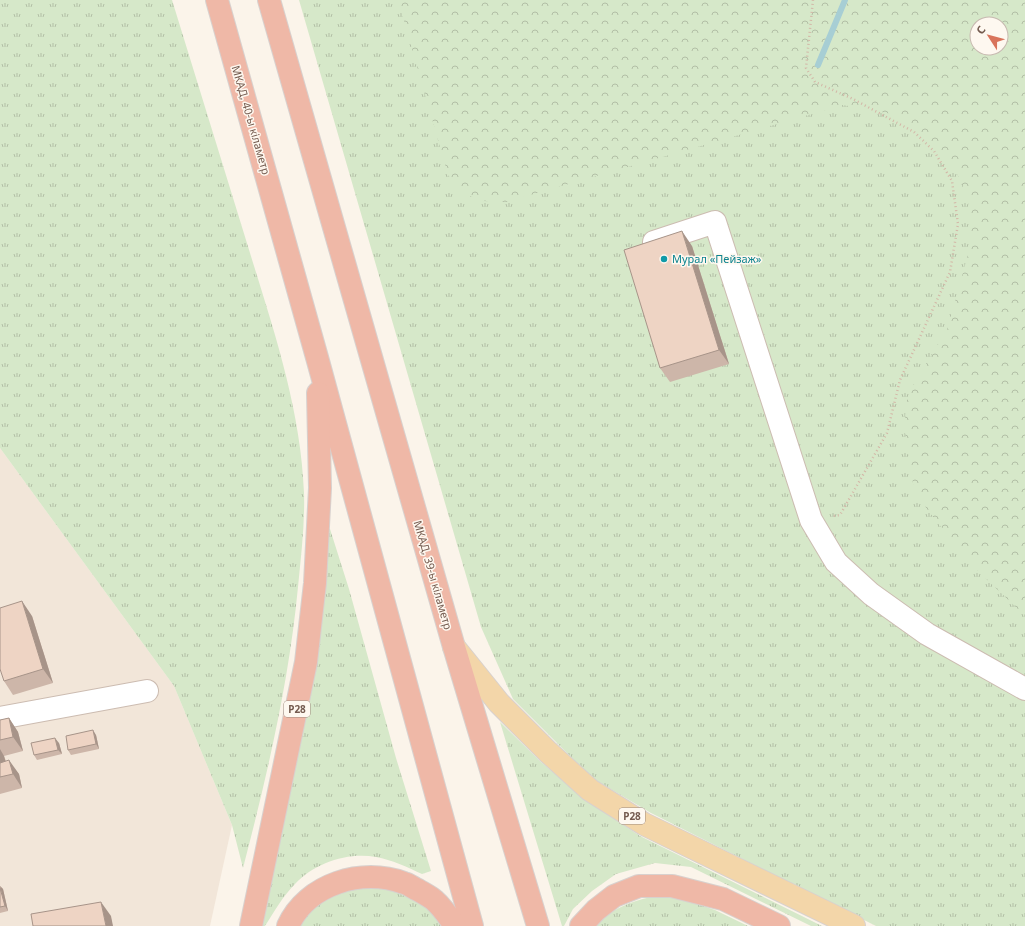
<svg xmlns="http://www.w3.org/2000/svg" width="1025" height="926" font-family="'Noto Sans',sans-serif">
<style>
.residential{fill:#f2e6d9}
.grass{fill:url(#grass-tufts);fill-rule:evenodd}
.forest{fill:url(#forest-crowns);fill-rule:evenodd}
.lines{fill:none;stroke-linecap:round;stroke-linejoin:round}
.stream{stroke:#a7ced4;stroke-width:6}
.minor-casing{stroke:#ccbcb1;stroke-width:24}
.major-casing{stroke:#d8d1ce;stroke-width:24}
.highway-casing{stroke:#d8d1ce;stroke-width:24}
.path{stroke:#d3b7a7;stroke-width:2.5;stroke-dasharray:1 3;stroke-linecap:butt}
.minor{stroke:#fff;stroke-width:22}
.major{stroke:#f3d6a9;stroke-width:22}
.highway{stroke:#efb8a7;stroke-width:22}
.wall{fill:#cdb6a9}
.shaded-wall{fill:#a79489}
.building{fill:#eed4c4;stroke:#a79489}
.culture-dot{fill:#0f9aa8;stroke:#fef8f0;stroke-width:1.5}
.labels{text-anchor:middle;stroke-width:3;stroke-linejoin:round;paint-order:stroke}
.shield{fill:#fef8f0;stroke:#9d8a7f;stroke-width:1}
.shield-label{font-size:10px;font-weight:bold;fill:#745b4f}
.street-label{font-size:11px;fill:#745b4f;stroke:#fef8f0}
.culture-label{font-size:11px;fill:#0d838f;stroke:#fef8f0;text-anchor:start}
</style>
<defs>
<pattern id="grass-tufts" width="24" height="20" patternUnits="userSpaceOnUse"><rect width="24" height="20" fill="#d6e8c9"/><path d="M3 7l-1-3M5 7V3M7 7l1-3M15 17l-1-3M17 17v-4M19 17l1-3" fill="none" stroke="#b2bfa6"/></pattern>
<pattern id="forest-crowns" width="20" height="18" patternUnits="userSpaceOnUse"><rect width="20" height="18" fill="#d6e8c9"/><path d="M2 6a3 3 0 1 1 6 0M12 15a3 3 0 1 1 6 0" fill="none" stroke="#b2bfa6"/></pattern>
</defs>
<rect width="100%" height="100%" fill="#fbf4ea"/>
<path class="residential" d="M0 448 174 686 232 825 210 926H0Z"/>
<g class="grass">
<path d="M0 0H172C198 84 224 169 250 253 274 331 301 410 304 493 305 524 301 556 298 587 289 682 267 776 243 868L232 825 174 686 0 448Z"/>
<path d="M299 0H1025V926H876L651 813 592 778 513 699 481 627ZM977 24H1001V48H977Z"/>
<path d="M326 528 330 529 349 589 396 758 431 871 422 874C407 867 392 860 376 857 347 852 315 863 295 884 283 896 274 912 265 926H258Z"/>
<path d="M500 722 541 762 582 797 640 836 822 926H811L691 867 655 863 616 874 592 891 573 909 564 926H562Z"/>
<path d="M389 882 430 907 445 926H291L322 894Z"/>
<path d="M655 896H674L715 910 748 926H597C610 908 633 901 655 896Z"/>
</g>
<path class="forest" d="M398 0H1025V616L976 569 929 512 914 490 904 426 907 400 916 380 947 330 972 240 968 198 955 169 936 147 918 130 892 114 843 105 506 202 483 201 462 193 448 175ZM977 24H1001V48H977Z"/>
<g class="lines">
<path class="stream" d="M818 65 845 0"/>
<defs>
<g id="minor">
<path d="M654 242 715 222 811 520 836 562 871 594 927 634 1025 689"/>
<path d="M0 718 147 691"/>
</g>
<path id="major" d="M454 647 499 703 548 752 590 790 644 824 854 926"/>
<g id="highway">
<path d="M217 0 318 361 472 926"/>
<path d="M269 0 454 647 538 926"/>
<path d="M251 926 306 662 315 583 320 488 318 393"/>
<path d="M288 926C307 884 362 867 404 883 409 884 413 888 418 890 423 893 429 896 434 900 442 907 449 917 455 926"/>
<path d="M581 926 596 910 614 896 639 886H672L723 899 779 926"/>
</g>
</defs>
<use href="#minor" class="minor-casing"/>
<use href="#major" class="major-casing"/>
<use href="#highway" class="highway-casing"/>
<path class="path" d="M813 0 806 68 815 82 853 99 914 132 934 151 952 181 958 224 950 272 900 380 887 433 840 515 833 516"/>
<use href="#minor" class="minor"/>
<use href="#major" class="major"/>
<use href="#highway" class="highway"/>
</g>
<g class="wall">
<path d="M692 246 729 364 670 382 660 368Z"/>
<path d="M32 616 53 683 13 695 4 681Z"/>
<path d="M9 718 18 732 23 751 4 756 6 761 19 774 22 788 0 794V720Z"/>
<path d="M96 735 99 749 71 755 68 750Z"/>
<path d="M59 743 62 754 37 760 34 755Z"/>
<path d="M0 886 3 889 8 911 0 913Z"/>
</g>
<g class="shaded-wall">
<path d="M682 231 692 246 729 364 719 350Z"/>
<path d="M22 601 32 616 53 683 43 669Z"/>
<path d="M9 718 18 732 23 751 13 737Z"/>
<path d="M93 730 96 735 99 749 96 744Z"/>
<path d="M55 738 59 743 62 754 58 750Z"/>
<path d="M0 749 4 756 9 775 0 763Z"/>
<path d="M9 760 19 774 22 788 13 774Z"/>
<path d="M0 886 3 889 8 911 5 906Z"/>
<path d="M101 902 111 916 113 926H106Z"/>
</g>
<g class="building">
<path d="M682 231 719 350 660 368 624 250Z"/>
<path d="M22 601 43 669 4 681 0 669V608Z"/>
<path d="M9 718 13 737 0 740V720Z"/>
<path d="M93 730 96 744 68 750 66 736Z"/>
<path d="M55 738 58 750 34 755 31 743Z"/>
<path d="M9 760 13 774 0 777V763Z"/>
<path d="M0 888 5 906 0 907Z"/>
<path d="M101 902 106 926H33L31 914Z"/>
</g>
<circle class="culture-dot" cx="664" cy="259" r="4"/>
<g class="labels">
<g class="shield">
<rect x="284" y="701" width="26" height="16" rx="3"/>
<rect x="619" y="808" width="26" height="16" rx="3"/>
</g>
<g class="shield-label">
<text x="297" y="713">Р28</text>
<text x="632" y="820">Р28</text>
</g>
<g class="street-label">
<text transform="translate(251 120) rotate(74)" y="4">МКАД, 40-ы кіламетр</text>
<text transform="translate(433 575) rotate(74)" y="4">МКАД, 39-ы кіламетр</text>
</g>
<g class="culture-label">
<text x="672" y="263">Мурал «Пейзаж»</text>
</g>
</g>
<g transform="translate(989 36) rotate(306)"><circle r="19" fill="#fef8f0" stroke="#c7b9b0"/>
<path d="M0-3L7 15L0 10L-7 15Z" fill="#d9745b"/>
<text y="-6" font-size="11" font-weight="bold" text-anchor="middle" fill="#745b4f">С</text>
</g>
</svg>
